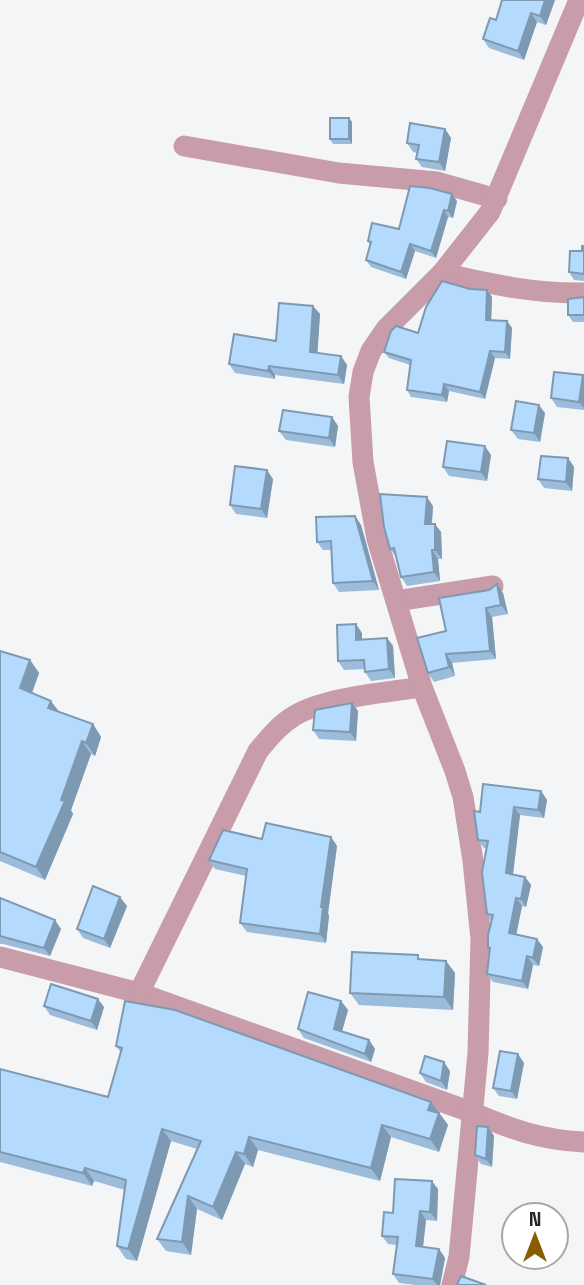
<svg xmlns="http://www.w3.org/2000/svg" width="584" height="1285" font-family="'Space Grotesk',sans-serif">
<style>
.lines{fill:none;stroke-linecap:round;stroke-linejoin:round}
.street{stroke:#c89ca8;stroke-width:21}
.wall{fill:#9bbcda}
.shaded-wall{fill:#7e99b2}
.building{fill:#b4dbfe;stroke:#7e99b2;stroke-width:2}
</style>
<rect width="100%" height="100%" fill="#f4f5f6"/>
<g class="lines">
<g class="street">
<path d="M184 146 339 173 437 182 497 199"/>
<path d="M442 273C490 284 535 294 584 293"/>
<path d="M396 601 493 586"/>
<path d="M0 957 139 993 471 1112C511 1129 540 1140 584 1142"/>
<path d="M139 993 258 751C269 738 279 725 294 716 325 697 385 693 422 687"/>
<path d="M452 1285 459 1257 478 1053 481 939 473 861 463 797 455 771 422 687 377 539 363 462 359 397 363 372 371 351 386 329 442 273 490 212 579 0"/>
</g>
</g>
<g class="wall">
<path d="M502 0H555L546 25 537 22 524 60 489 48 483 39 496 20Z"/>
<path d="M349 118 352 122V144H333L330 139Z"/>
<path d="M445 129 451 138 445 171 422 167 416 159 417 153 413 152 407 143Z"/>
<path d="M457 201 453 218 448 217 436 258 415 251 406 279 371 267 366 260 370 245 368 241 399 229Z"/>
<path d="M584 246V281L574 280 569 272 582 251Z"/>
<path d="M470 289 487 290 492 297 491 320 507 321 512 328 510 359 495 358 485 399 449 391 447 402 411 397 407 390 410 365 389 358 384 352 418 333Z"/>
<path d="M584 297V322H573L568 315Z"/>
<path d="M313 306 320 314 317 353 341 356 347 365 344 384 275 375V379L235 373 229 364 276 341Z"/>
<path d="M584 377V410L557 407 551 398Z"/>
<path d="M545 413 540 442 518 439 511 430Z"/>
<path d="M332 417 338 426 335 447 286 440 279 431Z"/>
<path d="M491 455 487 481 449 476 443 467Z"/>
<path d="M568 458 574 467 572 491 544 488 538 479Z"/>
<path d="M273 479 267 518 236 514 230 505Z"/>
<path d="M433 506 432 524 441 532 442 559H438L440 581 407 586 401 577 396 557 390 549Z"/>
<path d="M355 516 361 525 379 590 339 592 333 583 331 550H323L317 542Z"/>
<path d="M503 593 508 614 492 617 496 659 452 663 455 676 434 682 428 673 446 631Z"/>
<path d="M362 633V639L387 638 393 646 395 678 371 681 365 672V669L344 670 338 661Z"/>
<path d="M0 651 30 660 39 673 32 693 59 712 93 724 101 737 95 756 91 754 71 810 73 814 45 880 0 861Z"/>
<path d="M352 703 358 711 356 741 319 739 313 730Z"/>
<path d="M541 791 547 800 544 818 520 815 513 875 525 877 531 885 526 907 522 906 516 934 543 947 539 966 533 965 528 989 493 982 487 974 490 950 488 948 491 921 487 914V849L484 848 478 840 480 812Z"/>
<path d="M331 837 337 846 328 913 329 916 326 943 247 932 240 923 246 876 215 869 209 860 262 839Z"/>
<path d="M0 898 61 929 50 956 3 944H0Z"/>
<path d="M127 906 110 948 83 938 77 929Z"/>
<path d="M446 961 455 973 453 1010 359 1005 350 993Z"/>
<path d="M341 1001 348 1010 342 1032 369 1040 375 1049 371 1062 304 1038 298 1029Z"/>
<path d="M44 1006 104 1007 97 1030 50 1015Z"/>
<path d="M116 1046 431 1102 448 1125 439 1152 391 1137 380 1181 258 1150 253 1167 245 1164 222 1220 197 1209 191 1255 166 1251 157 1239 197 1149 171 1141 137 1261 126 1259 117 1246 125 1190 94 1181 92 1186 0 1162V1069L108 1097 121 1053Z"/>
<path d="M524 1063 517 1099 499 1096 493 1088Z"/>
<path d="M450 1071 447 1090 426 1082 420 1073Z"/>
<path d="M488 1127 494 1136 492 1167 481 1164 475 1155Z"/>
<path d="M438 1189 437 1221 426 1220 423 1247 439 1249 445 1258 440 1285H416L399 1283 393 1274 397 1245 388 1244 382 1236 393 1213Z"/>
</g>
<g class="shaded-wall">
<path d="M545 0H555L546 25 540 16Z"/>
<path d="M531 13 537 22 524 60 518 51Z"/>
<path d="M349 118 352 122V144L349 139Z"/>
<path d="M445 129 451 138 445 171 439 162Z"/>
<path d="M452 194 457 201 453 218 448 211Z"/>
<path d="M444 210 448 217 436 258 431 251Z"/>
<path d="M410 244 415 251 406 279 401 272Z"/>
<path d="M487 290 492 297 491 327 486 320Z"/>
<path d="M313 306 320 314 317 361 310 352Z"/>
<path d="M507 321 512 328 510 359 505 352Z"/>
<path d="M490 351 495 358 485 399 480 392Z"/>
<path d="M341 356 347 365 344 384 338 375Z"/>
<path d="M269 366 275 375V379L268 371Z"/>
<path d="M583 375 584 377V408L579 402Z"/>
<path d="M444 384 449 391 447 402 442 395Z"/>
<path d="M539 405 545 413 540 442 534 433Z"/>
<path d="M332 417 338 426 335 447 329 438Z"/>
<path d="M485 446 491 455 487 481 481 472Z"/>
<path d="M568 458 574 467 572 491 566 482Z"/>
<path d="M267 470 273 479 267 518 261 509Z"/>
<path d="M427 497 433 506 431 533 425 524Z"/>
<path d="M355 516 361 525 379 590 373 581Z"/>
<path d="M435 524 441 532 442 559 435 550Z"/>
<path d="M432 550 438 559 440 581 434 572Z"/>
<path d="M497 584 503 593 508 614 501 605Z"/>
<path d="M486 608 492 617 496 659 490 651Z"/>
<path d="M356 624 362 633V648L356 640Z"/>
<path d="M387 638 393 646 395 678 389 669Z"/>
<path d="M446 654 452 663 455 676 449 667Z"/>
<path d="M30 660 39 673 29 701 20 688Z"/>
<path d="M51 701 60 713 48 708Z"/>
<path d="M352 703 358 711 356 741 350 732Z"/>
<path d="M93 724 101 737 95 756 86 743Z"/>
<path d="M82 741 91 754 71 810 73 814 45 880 36 867 61 800Z"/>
<path d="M541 791 547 800 544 818 538 810Z"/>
<path d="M514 807 520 815 512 882 506 873Z"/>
<path d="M331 837 337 846 328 913 329 916 326 943 320 934 321 907Z"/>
<path d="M525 877 531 885 526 907 521 899Z"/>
<path d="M120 897 127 906 110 948 104 939Z"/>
<path d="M516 898 522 906 515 941 509 933Z"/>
<path d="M55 920 61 929 50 956 44 948Z"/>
<path d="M537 939 543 947 539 966 533 958Z"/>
<path d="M527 956 533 965 528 989 522 981Z"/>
<path d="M446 961 455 973 453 1010 444 997Z"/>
<path d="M98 999 104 1007 97 1030 91 1021Z"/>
<path d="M341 1001 348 1010 340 1038 334 1029Z"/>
<path d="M369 1040 375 1049 371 1062 365 1054Z"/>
<path d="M518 1054 524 1063 517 1099 511 1091Z"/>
<path d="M444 1062 450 1071 447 1090 441 1081Z"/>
<path d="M431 1102 448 1125 439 1152 430 1139 428 1110Z"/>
<path d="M382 1125 391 1137 380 1181 371 1168Z"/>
<path d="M488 1127 494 1136 492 1167 486 1159Z"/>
<path d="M162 1129 171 1141 137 1261 128 1249Z"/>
<path d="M249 1137 258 1150 253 1167 244 1154Z"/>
<path d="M236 1152 245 1164 222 1220 213 1207Z"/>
<path d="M85 1168 94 1181 92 1186 83 1173Z"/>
<path d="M432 1181 438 1189 437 1221 430 1212Z"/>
<path d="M188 1196 197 1209 191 1255 182 1242Z"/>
<path d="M420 1211 426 1220 422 1255 416 1246Z"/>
<path d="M439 1249 445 1258 440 1285H437L433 1279Z"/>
</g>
<g class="building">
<path d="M502 0H545L540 16 531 13 518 51 483 39 490 18 496 20Z"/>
<rect x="330" y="118" width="19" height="21"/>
<path d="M410 123 445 129 439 162 416 159 419 145 407 143Z"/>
<path d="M410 186 430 188 452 194 448 211 444 210 431 251 410 244 401 272 366 260 371 242 368 241 372 223 399 229Z"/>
<path d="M582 246H584V274L569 272 570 251H582Z"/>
<path d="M442 281 470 289 487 290 486 320 507 321 505 352 490 351 480 392 444 384 442 395 407 390 411 360 384 352 391 331 396 326 418 333 426 307Z"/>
<path d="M584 297V315H568V299Z"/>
<path d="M279 303 313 306 310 352 341 356 338 375 269 366 268 371 229 364 234 334 276 341Z"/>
<path d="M554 372 583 375 579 402 551 398Z"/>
<path d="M516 401 539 405 534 433 511 430Z"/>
<path d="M283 410 332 417 329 438 279 431Z"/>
<path d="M447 441 485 446 481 472 443 467Z"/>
<path d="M541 456 568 458 566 482 538 479Z"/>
<path d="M235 466 267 470 261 509 230 505Z"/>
<path d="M380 494 427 497 425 524H435V550H432L434 572 401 577 394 548 390 549 384 527Z"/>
<path d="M355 516 373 581 333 583 331 541 317 542 316 517Z"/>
<path d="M497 584 501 605 486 608 490 651 446 654 449 667 428 673 417 638 446 631 439 598 489 590Z"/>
<path d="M356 624V640L387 638 389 669 365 672 364 660 338 661 337 625Z"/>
<path d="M0 651 30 660 20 688 51 701 48 708 93 724 86 743 82 741 61 800 65 801 36 867 0 852Z"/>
<path d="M352 703 350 732 313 730 315 710Z"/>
<path d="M483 784 541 791 538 810 514 807 506 873 525 877 521 899 516 898 509 933 537 939 533 958 527 956 522 981 487 974 490 948H488V935L493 915 487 914 482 872 488 841 478 840 474 811 480 812Z"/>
<path d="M266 823 331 837 321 907H323L320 934 240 923 247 869 209 860 223 830 262 839Z"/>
<path d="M93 886 120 897 104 939 77 929Z"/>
<path d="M0 898 55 920 44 948 0 936Z"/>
<path d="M352 952 418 955V959L446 961 444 997 350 993Z"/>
<path d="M51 984 98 999 91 1021 44 1006Z"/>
<path d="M308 992 341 1001 334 1029 369 1040 365 1054 298 1029Z"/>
<path d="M125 1001 175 1010 431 1102 428 1110 439 1113 430 1139 382 1125 371 1168 249 1137 244 1154 236 1152 213 1207 188 1196 182 1242 157 1239 201 1141 162 1129 128 1249 117 1246 126 1180 85 1168 83 1173 0 1152V1069L108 1097 122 1048 116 1046Z"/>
<path d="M500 1051 518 1054 511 1091 493 1088Z"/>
<path d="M425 1056 444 1062 441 1081 420 1073Z"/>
<path d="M477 1126 488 1127 486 1159 475 1155Z"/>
<path d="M395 1179 432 1181 430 1212 420 1211 416 1246 439 1249 433 1279 393 1274 398 1237 382 1236 384 1212 393 1213Z"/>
<path d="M461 1276 486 1285H457Z"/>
</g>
<g transform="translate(535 1236)"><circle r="33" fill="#ffffff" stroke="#a7a7a7" stroke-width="2"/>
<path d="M0-5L12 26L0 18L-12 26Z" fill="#895e00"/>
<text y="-10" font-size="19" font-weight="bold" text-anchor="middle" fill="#232424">N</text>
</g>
</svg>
